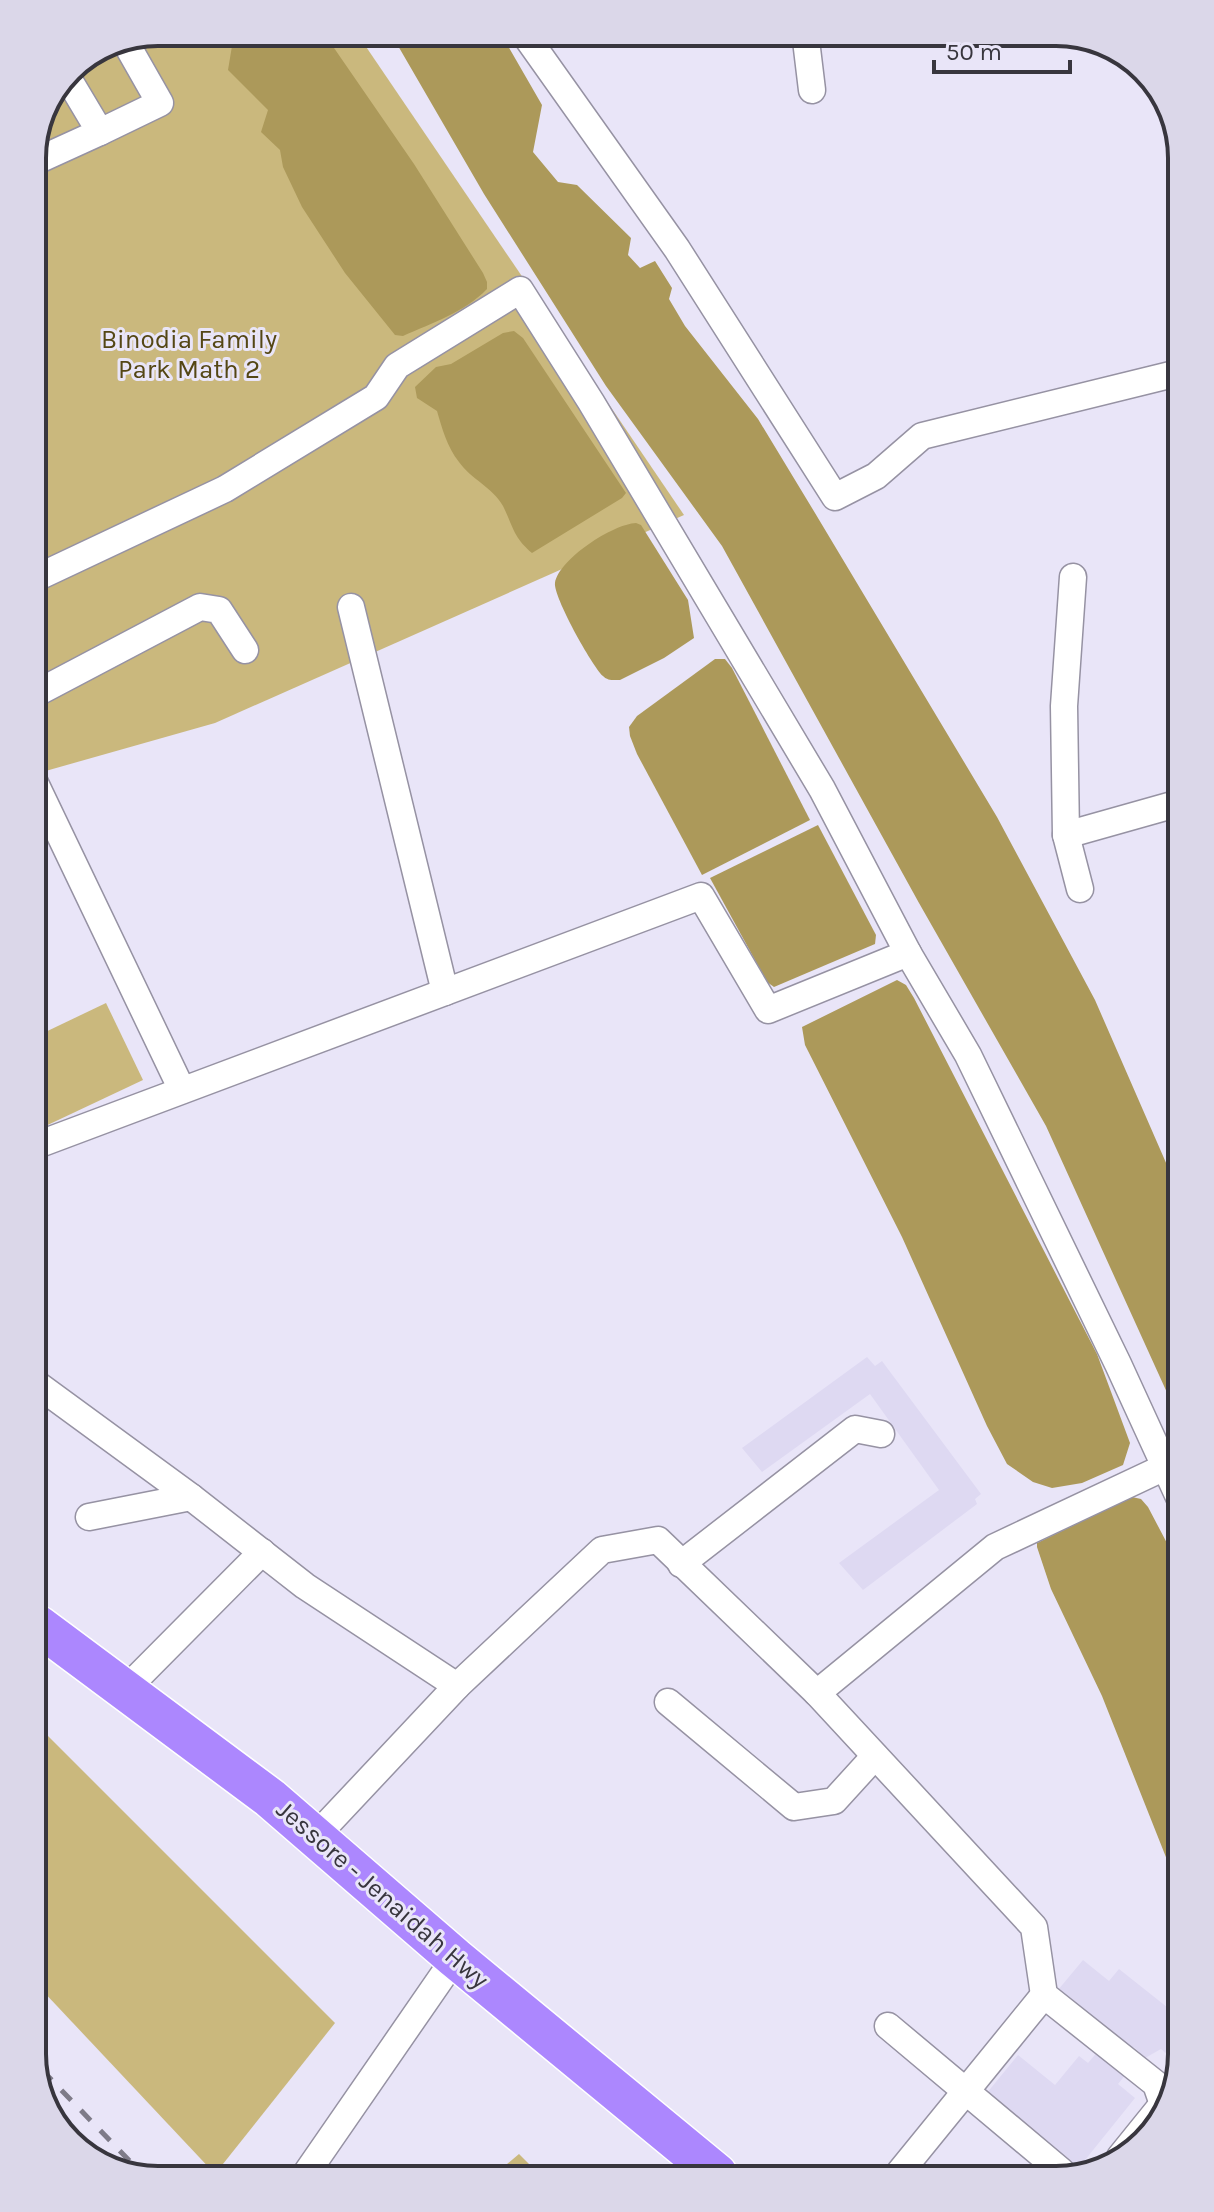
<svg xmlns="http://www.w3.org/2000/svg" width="1214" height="2212" font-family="Karla,sans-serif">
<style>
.built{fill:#ded9f2}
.green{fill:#cab87d}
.water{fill:#ac995a}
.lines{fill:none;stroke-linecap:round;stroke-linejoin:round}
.minor-casing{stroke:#9692a3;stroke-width:29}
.highway-casing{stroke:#fff;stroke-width:43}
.minor{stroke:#fff;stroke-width:26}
.highway{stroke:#ac87fe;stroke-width:40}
.rail{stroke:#7e7b88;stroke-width:5;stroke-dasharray:14 14;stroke-linecap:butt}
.labels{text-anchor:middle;stroke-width:6;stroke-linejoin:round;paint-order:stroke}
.park-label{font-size:26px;fill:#544614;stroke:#e9e5f8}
.street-label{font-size:26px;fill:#38363e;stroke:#e9e5f8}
.rim{fill:none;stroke:#38363e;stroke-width:4}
</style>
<rect width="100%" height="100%" fill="#e9e5f8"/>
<g class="built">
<path d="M867 1357 875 1366 882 1361 981 1494 975 1499 977 1504 863 1590 839 1563 939 1490 870 1394 762 1472 742 1448Z"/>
<path d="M1083 1960 1109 1981 1119 1969 1182 2019V2062L1174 2083 1164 2075 1175 2061 1161 2049 1145 2058 1134 2047 1119 2062 1126 2074 1118 2084 1135 2098 1077 2170 1071 2171 982 2099 1018 2055 1055 2085 1079 2056 1088 2063 1099 2050 1058 1990Z"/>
</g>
<g class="green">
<path d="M158 32H356L684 515 215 723 35 774 32 150 69 69Z"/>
<path d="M106 1003 143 1080 37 1130V1036Z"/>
<path d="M40 1728 335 2023 215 2174 41 1989Z"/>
<path d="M519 2154 541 2176H493Z"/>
</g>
<g class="water">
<path d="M252 32H323L414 164 483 273 487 282V289C465 312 432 323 403 336L395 335 345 273 302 207 283 167 280 150 261 132 268 110 228 70 232 46Z"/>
<path d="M390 32H500L542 105 533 152 558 182 577 185 631 238 628 255 640 268 655 261 672 288 669 299 685 326 758 419 815 513 997 817 1095 1000 1177 1188 1179 1419 1046 1126 919 903 722 546 606 386 484 194Z"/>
<path d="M514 331 523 338 626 493 622 498 532 553C513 537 513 526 503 506 492 487 471 479 459 462 447 447 442 428 437 411L417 398 415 387 436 367 451 364 503 333Z"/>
<path d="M636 523 641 525 688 600 694 638 664 658 620 680C613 680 608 681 603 676 592 666 553 596 555 583 559 559 613 524 636 523Z"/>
<path d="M715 659H725L732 668 810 820 702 875 637 754 630 736 629 727 637 716Z"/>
<path d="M818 825 876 935 875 944 774 987 767 982 710 878Z"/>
<path d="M897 980 906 985 914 998 1097 1354 1130 1443 1123 1465 1082 1483 1052 1488 1033 1482 1007 1464 987 1426 902 1237 805 1045 802 1027Z"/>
<path d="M1132 1497 1141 1499 1148 1507 1179 1566 1181 1895 1102 1696 1051 1589 1037 1547V1543Z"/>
</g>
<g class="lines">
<defs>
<g id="minor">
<path d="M523 32 677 249 835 497 876 476 922 436 1174 374"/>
<path d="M805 32 812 90"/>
<path d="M100 132 160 103 127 45"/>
<path d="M32 163 100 132 66 75"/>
<path d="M1073 577 1064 706 1066 835 1080 889"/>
<path d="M34 579 225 489 376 397 397 366 520 290 591 402 822 789 908 953 968 1055 1118 1364 1179 1497"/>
<path d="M351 607 445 992"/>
<path d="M35 694 200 607 219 610 245 650"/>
<path d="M35 783 182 1090"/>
<path d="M1066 835 1176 804"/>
<path d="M37 1145 701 896 768 1010 908 953"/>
<path d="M38 1385 191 1497 305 1586 457 1686"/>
<path d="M89 1517 191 1497"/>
<path d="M681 1564 855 1429 881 1434"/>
<path d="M125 1690 262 1552"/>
<path d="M817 1693 995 1547 1165 1467"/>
<path d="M668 1702 794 1807 834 1801 875 1756"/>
<path d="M315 1837 457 1686 602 1550 658 1540 817 1693 1034 1927 1044 1995 1156 2084 1165 2110"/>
<path d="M888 2026 1061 2171"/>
<path d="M1120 2157 1162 2105"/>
<path d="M900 2172 1044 1995"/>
<path d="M303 2178 455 1958"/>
</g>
<path id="highway" d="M39 1626 270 1798 455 1958 717 2174"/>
</defs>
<use href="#minor" class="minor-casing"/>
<use href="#highway" class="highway-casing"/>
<use href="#minor" class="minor"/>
<use href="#highway" class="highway"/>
<path class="rail" d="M42 2070 147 2179"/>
</g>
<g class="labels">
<g class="park-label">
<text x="189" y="348">Binodia Family<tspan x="189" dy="30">Park Math 2</tspan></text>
</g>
<g class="street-label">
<text transform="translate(383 1894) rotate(41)" y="9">Jessore - Jenaidah Hwy</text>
</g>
</g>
<path d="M0 0H1214V2212H0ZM158 46H1056A112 112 0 0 1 1168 158V2054A112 112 0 0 1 1056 2166H158A112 112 0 0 1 46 2054V158A112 112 0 0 1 158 46Z" fill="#dbd7e9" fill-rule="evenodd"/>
<path class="rim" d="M158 46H1056A112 112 0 0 1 1168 158V2054A112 112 0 0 1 1056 2166H158A112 112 0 0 1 46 2054V158A112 112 0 0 1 158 46Z"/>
<path d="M934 60v12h136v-12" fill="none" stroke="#38363e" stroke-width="4"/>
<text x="946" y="60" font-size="24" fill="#38363e" stroke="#e9e5f8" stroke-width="6" paint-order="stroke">50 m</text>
</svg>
